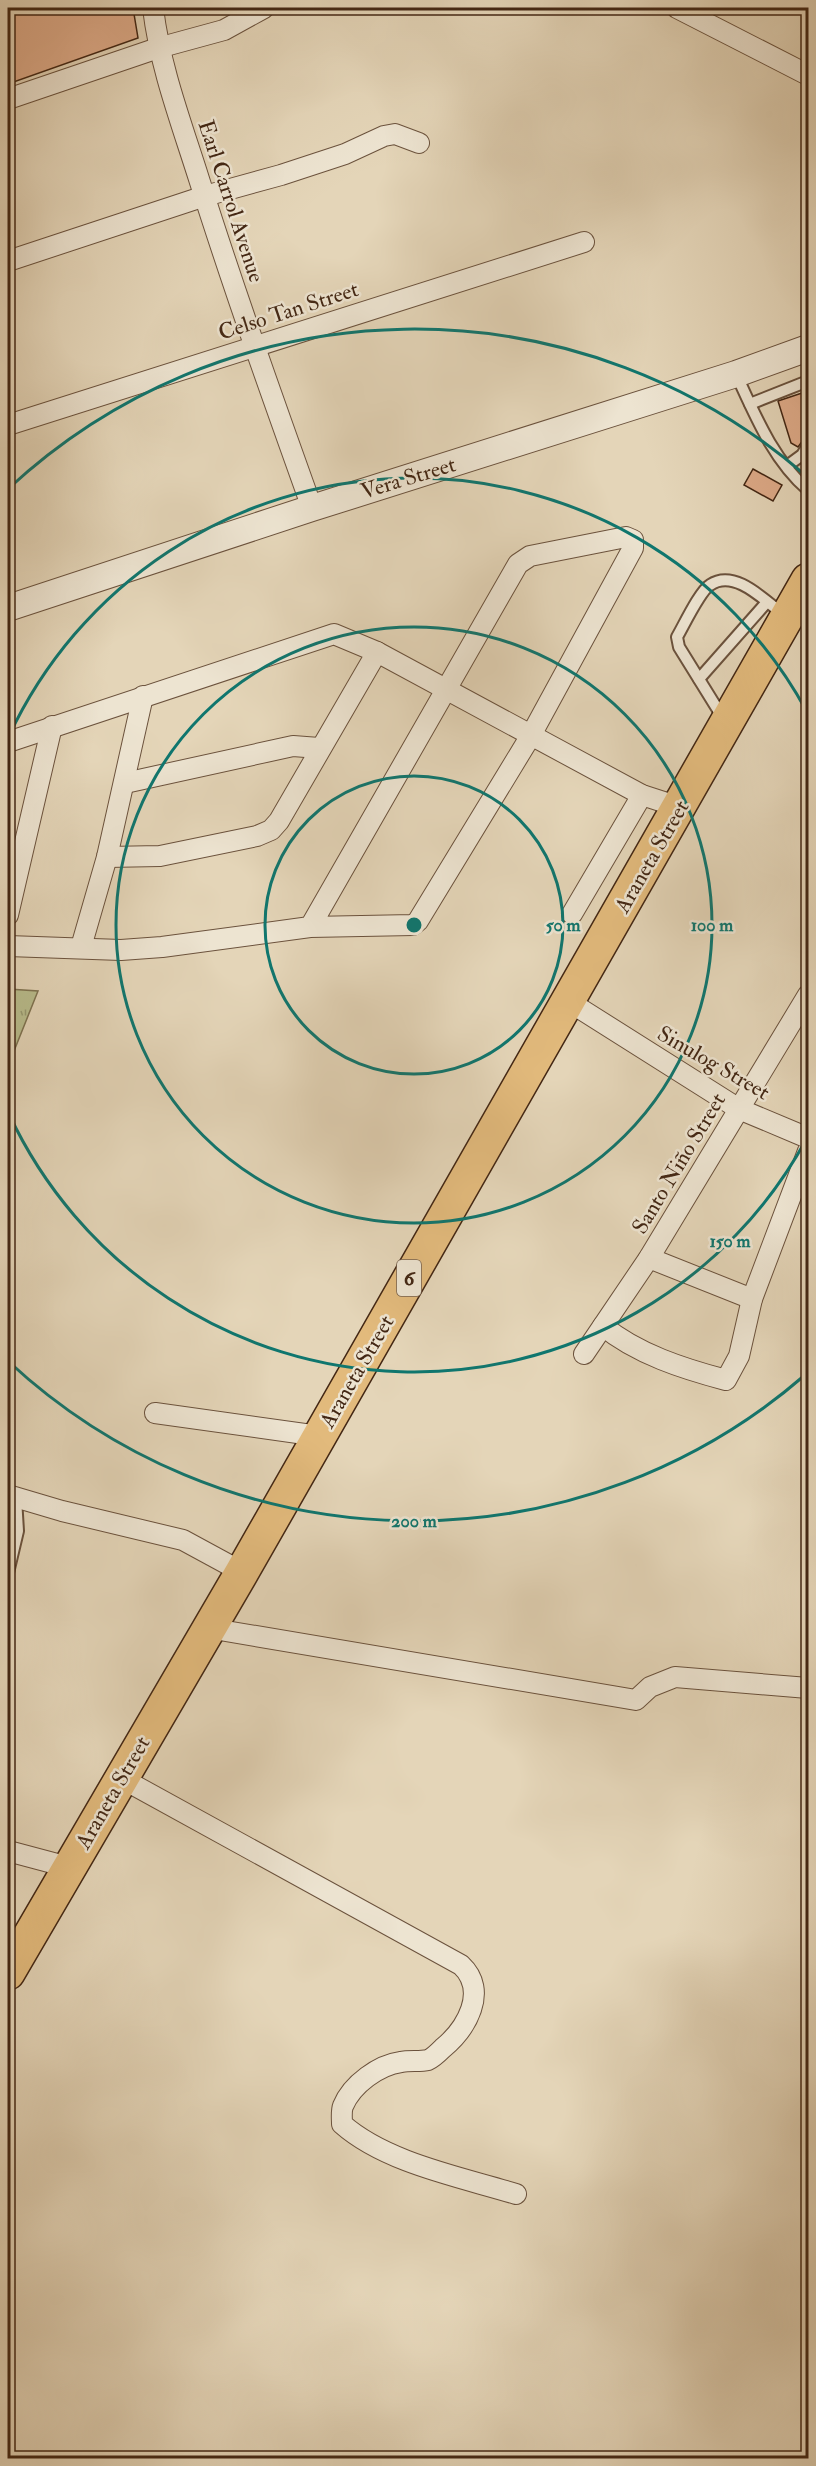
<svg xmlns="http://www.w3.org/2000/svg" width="816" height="2466" font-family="'IM FELL Double Pica',serif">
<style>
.grass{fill:url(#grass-tufts);stroke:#7e7250;stroke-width:1.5}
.building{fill:#deab89;stroke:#432714;stroke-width:1.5}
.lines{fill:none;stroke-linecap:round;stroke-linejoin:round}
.service-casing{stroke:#6b523d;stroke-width:14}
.minor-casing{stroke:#6b523d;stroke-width:22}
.tertiary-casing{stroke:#6b523d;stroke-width:28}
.trunk-casing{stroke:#432714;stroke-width:36}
.service{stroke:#ede4d1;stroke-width:10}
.minor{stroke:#ede4d1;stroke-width:20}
.tertiary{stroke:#ede4d1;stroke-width:26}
.trunk{stroke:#e2ba7c;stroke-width:33}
.ring{fill:none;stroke:#0f766e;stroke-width:3}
.labels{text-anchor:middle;stroke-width:5;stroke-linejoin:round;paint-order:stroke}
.shield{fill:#ede4d1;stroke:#76604d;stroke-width:1.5}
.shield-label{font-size:21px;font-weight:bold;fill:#432714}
.street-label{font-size:22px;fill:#432714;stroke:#ede4d1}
.centre{fill:#0f766e;stroke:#ede4d1;stroke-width:3}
.ring-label{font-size:18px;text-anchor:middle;font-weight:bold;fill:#0f766e;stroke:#ede4d1;stroke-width:5;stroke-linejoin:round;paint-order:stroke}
</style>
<defs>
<pattern id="grass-tufts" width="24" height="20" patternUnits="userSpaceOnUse" patternTransform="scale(1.5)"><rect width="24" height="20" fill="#b8bc8c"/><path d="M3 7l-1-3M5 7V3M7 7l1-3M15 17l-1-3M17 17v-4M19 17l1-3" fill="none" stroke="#979971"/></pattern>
</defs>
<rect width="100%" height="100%" fill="#e4d5b8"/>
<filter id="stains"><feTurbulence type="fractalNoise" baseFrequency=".00333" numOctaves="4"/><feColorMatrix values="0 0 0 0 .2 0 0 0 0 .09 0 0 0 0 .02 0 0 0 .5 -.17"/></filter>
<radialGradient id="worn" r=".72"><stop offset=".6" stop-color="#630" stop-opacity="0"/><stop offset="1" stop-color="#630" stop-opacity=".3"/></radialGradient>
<path class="grass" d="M8 989 38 991 8 1066Z"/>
<g class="building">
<path d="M8 8H133L138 38 8 84Z"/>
<path d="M802 393 808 421V438L804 439 798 447 791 443 778 401Z"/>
<path d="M753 469 782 485 773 501 744 485Z"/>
</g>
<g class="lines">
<defs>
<g id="service">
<path d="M736 374C755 415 773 460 808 490"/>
<path d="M750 404 808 381"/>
<path d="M787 466 802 455 808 445"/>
<path d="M699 679 767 602"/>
<path d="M723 718 679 647 677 637C684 625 700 591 710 585 735 568 765 601 784 615"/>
<path d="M8 1573 18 1531 16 1498"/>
</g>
<g id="minor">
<path d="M153 8C160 67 181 122 199 179 234 290 273 399 312 508"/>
<path d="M677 8 808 75"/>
<path d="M8 99 158 48 224 30 264 8"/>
<path d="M8 261 205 196 281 175 345 154 384 136 395 134 419 143"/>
<path d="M8 425 584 242"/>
<path d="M8 742 334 634 377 652 642 795 679 807"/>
<path d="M125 783 293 746 319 748"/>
<path d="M107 857 160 856 257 836 271 830 279 821 377 652"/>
<path d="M572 914 642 795"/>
<path d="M8 915 52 726"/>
<path d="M8 946 121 950 162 947 310 927 413 925 418 921 530 737 633 548V540L626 537 530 556 518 564 310 927"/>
<path d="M81 947 107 857 143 696"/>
<path d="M568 1001 739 1109 808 1138"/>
<path d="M649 1258 752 1299"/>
<path d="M603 1326C637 1354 684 1369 726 1380L739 1356 752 1299 808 1151"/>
<path d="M584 1354 649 1258 808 995"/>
<path d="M155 1413 319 1436"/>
<path d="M8 1495 62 1511 183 1540 242 1572"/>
<path d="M208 1628 636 1700 650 1687 675 1677 808 1688"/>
<path d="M121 1778 461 1965C489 1991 466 2029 443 2048 439 2052 433 2058 428 2060 420 2062 409 2060 401 2062 379 2065 352 2084 343 2106 341 2111 342 2119 342 2124 386 2163 461 2177 516 2194"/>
<path d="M8 1851 68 1867"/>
</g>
<path id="tertiary" d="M8 608 312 508 736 374 808 348"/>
<path id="trunk" d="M8 1973 242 1572 808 580"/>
</defs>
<use href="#service" class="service-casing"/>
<use href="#minor" class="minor-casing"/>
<use href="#tertiary" class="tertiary-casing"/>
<use href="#trunk" class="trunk-casing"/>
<use href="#service" class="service"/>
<use href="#minor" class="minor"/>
<use href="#tertiary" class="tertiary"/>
<use href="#trunk" class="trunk"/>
</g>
<g class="ring">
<circle cx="414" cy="925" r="149"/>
<circle cx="414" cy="925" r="298"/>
<path d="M807 1138A447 447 0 0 1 9 1114M9 736A447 447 0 0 1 807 712"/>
<path d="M805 1375A596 596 0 0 1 8 1361M8 489A596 596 0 0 1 805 475"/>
</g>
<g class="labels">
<rect class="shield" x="397" y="1260" width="24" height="36" rx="4.5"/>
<g class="shield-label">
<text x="409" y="1285">6</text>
</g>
<g class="street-label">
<text transform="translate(232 201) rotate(72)" y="8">Earl Carrol Avenue</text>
<text transform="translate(288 310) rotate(-18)" y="8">Celso Tan Street</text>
<text transform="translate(408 477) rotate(-17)" y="8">Vera Street</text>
<text transform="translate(651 856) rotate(-60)" y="8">Araneta Street</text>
<text transform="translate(714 1062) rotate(30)" y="8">Sinulog Street</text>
<text transform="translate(678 1163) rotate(-59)" y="8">Santo Niño Street</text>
<text transform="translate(356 1371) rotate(-60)" y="8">Araneta Street</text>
<text transform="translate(112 1792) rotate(-60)" y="8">Araneta Street</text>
</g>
</g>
<circle cx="414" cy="925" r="9" class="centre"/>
<g class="ring-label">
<text x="563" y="931">50 m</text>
<text x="712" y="931">100 m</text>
<text x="730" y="1247">150 m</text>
<text x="414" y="1527">200 m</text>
</g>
<rect width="816" height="2466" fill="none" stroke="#e4d5b8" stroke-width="30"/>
<rect x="9" y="9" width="798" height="2448" fill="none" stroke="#432714" stroke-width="3"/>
<rect x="15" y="15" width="786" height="2436" fill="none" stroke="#432714" stroke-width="1.5"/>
<rect width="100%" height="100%" filter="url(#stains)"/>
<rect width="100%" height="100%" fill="url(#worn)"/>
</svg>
